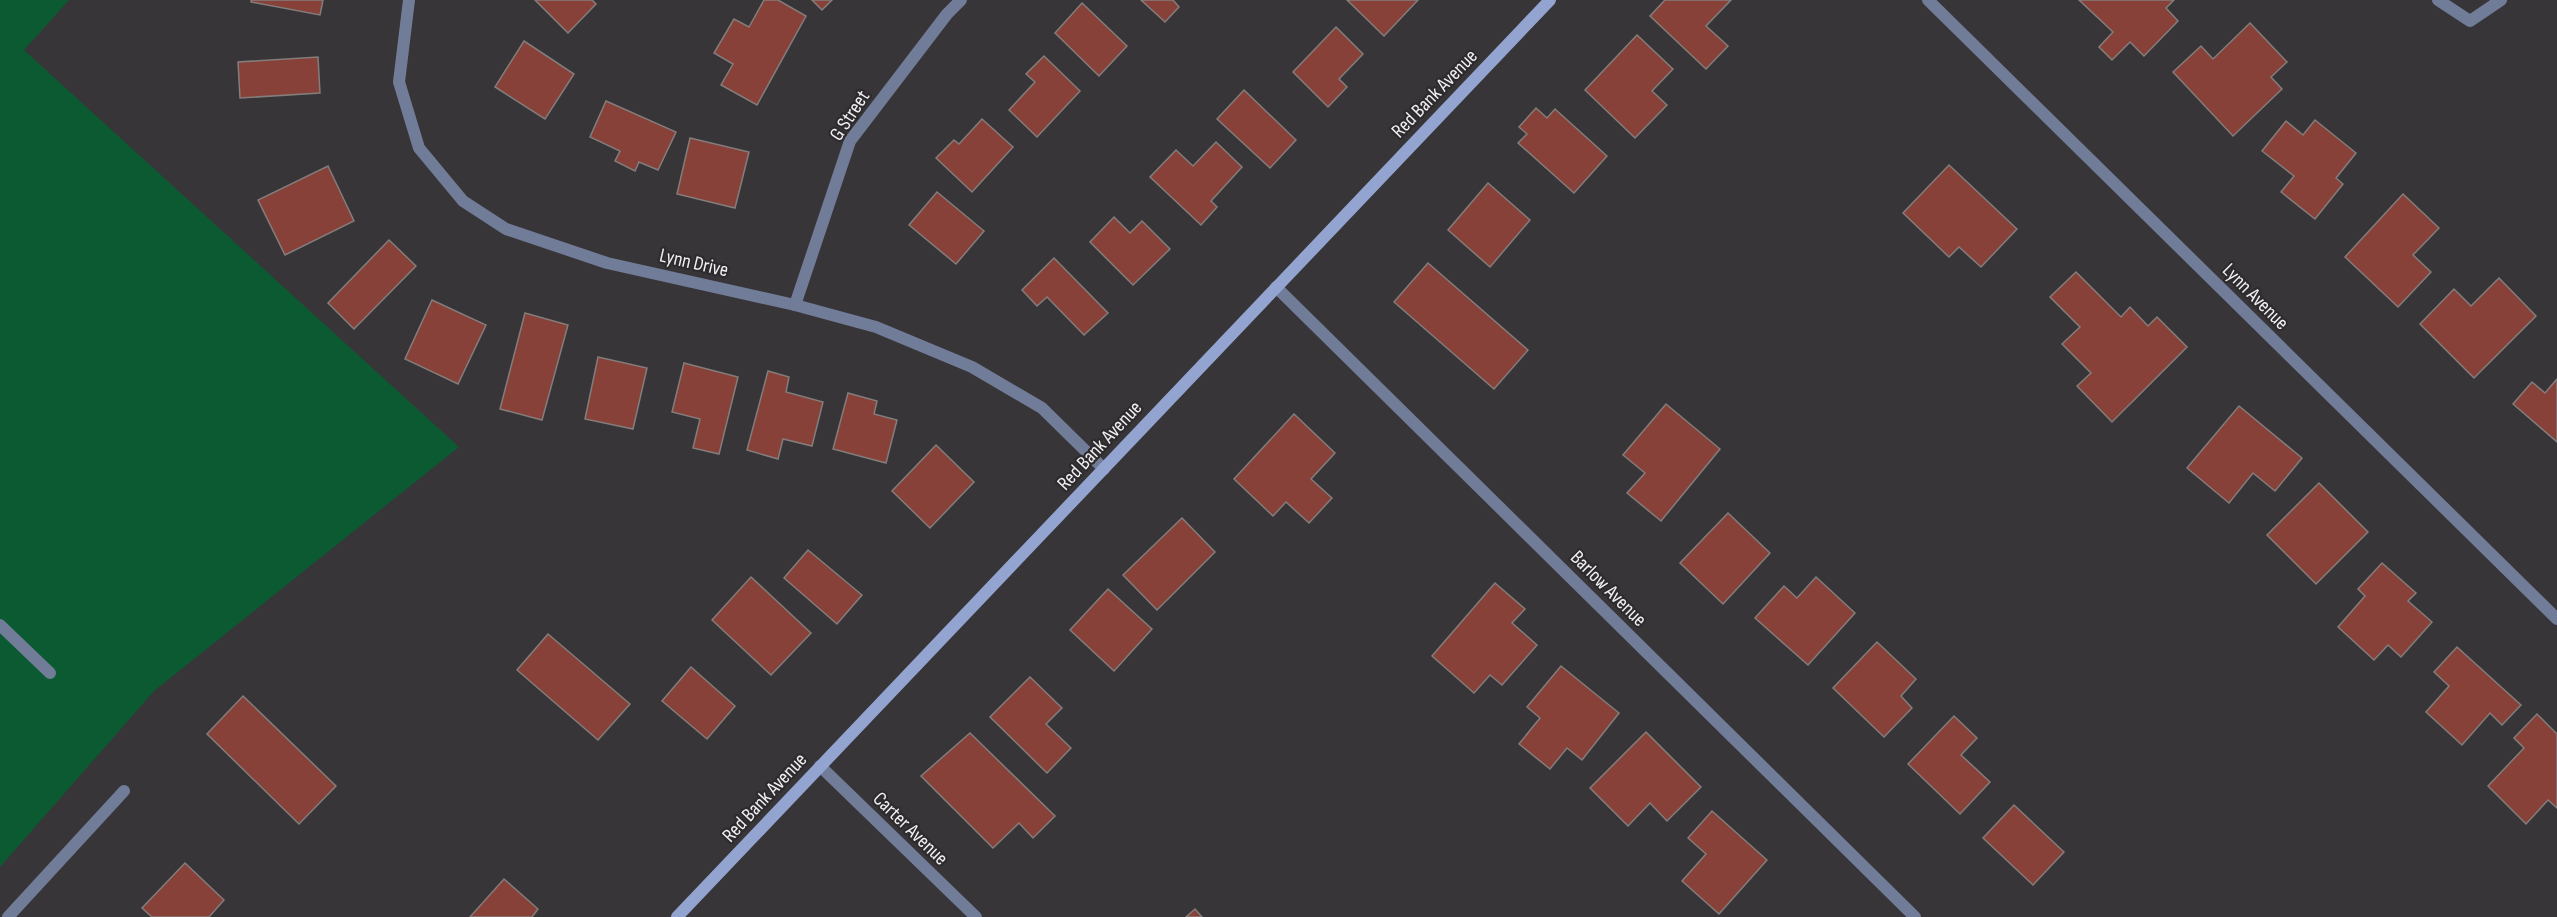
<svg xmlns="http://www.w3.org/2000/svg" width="2557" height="917" font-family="'Sofia Sans Condensed',sans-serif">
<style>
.green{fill:#0c5a32}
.building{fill:#874139;stroke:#837d7c;stroke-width:1.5}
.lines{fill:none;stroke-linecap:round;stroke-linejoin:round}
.lane{stroke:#717d98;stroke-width:12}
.street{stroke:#717d98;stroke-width:12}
.secondary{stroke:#92a4cf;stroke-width:12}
.labels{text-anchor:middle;stroke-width:4.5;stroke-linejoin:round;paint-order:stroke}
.street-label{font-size:20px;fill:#f0eff1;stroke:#2e2b2e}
</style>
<rect width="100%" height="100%" fill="#383538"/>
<path class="green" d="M0 0H69L24 50 459 447 154 691 0 867Z"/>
<g class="building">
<path d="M251 0H323L320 15 251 2Z"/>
<path d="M535 0H592L596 4 568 33Z"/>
<path d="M764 0H778L806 16 757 105 721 85 733 64 714 53 734 19 749 27Z"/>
<path d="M812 0H832L822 10Z"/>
<path d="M1141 0H1173L1179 7 1165 22Z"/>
<path d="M1347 0H1418L1384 36Z"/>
<path d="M1665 0H1731L1706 26 1728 46 1706 69 1650 16Z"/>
<path d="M2079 0H2174L2166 8 2178 21 2144 56 2130 42 2112 60 2099 47 2113 32Z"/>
<path d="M1082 3 1127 46 1099 76 1055 33Z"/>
<path d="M2250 23 2287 62 2271 77 2282 89 2233 136 2173 72 2201 46 2213 59Z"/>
<path d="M1336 27 1363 54 1339 79 1347 87 1328 107 1293 72Z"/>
<path d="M1637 35 1673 69 1652 91 1667 105 1635 138 1585 90Z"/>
<path d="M524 41 574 74 545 119 495 87Z"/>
<path d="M1044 56 1080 91 1037 137 1009 110 1035 82 1026 74Z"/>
<path d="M318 57 320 93 240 98 238 62Z"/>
<path d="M1244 90 1296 140 1270 168 1217 119Z"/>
<path d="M606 101 676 132 658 170 639 162 635 171 615 161 620 151 590 137Z"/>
<path d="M1536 108 1547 118 1555 109 1607 156 1574 193 1518 143 1527 134 1519 127Z"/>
<path d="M982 119 1013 147 972 192 936 158 954 140 959 144Z"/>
<path d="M2315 120 2356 153 2336 178 2343 184 2315 219 2281 192 2294 176 2262 151 2286 121 2303 135Z"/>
<path d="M690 138 749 152 735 208 677 194Z"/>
<path d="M1216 142 1242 167 1211 201 1217 207 1201 225 1150 177 1176 150 1193 166Z"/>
<path d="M1949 165 2017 229 1981 267 1959 247 1949 257 1903 213Z"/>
<path d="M328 166 354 221 285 255 258 200Z"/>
<path d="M1488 183 1530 220 1490 267 1448 230Z"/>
<path d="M937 192 984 231 956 264 909 225Z"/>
<path d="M2403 194 2439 228 2413 255 2431 272 2398 307 2345 257Z"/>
<path d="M1114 217 1130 233 1142 221 1170 249 1133 285 1090 242Z"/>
<path d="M389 240 416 266 354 329 328 303Z"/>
<path d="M1054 258 1108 313 1084 335 1047 297 1037 306 1022 290Z"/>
<path d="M1428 263 1528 350 1494 389 1394 302Z"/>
<path d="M2076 272 2121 317 2130 307 2148 326 2157 317 2187 347 2112 422 2077 386 2091 373 2062 344 2080 327 2050 297Z"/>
<path d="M2499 278 2536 316 2474 378 2420 324 2454 289 2471 306Z"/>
<path d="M432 300 486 325 458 384 405 359Z"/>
<path d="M525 313 568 325 542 420 500 409Z"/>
<path d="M598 357 647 368 633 429 585 419Z"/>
<path d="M684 363 738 377 719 454 693 448 700 419 672 412Z"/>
<path d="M768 371 789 377 786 392 823 402 812 446 783 439 778 459 747 450Z"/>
<path d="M2557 379V442L2513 404 2532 382 2545 393Z"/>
<path d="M848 393 877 401 874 414 897 420 886 463 833 449Z"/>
<path d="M1666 404 1720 449 1661 521 1627 493 1645 473 1623 455Z"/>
<path d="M2239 406 2302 458 2275 491 2253 473 2229 503 2187 468Z"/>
<path d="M1294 414 1335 453 1311 479 1332 498 1309 523 1286 502 1273 516 1234 479Z"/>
<path d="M936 445 974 482 930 528 892 491Z"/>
<path d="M2319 483 2368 532 2316 584 2267 535Z"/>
<path d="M1728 513 1770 553 1723 604 1680 563Z"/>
<path d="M1182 518 1215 552 1157 610 1123 575Z"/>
<path d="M808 550 862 595 837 624 784 578Z"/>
<path d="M2382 563 2416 593 2408 601 2432 622 2401 657 2388 645 2374 660 2338 627 2365 596 2358 589Z"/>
<path d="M751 577 811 633 771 675 712 620Z"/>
<path d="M1816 577 1855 613 1808 665 1755 618 1784 586 1797 598Z"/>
<path d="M1495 583 1525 609 1512 623 1537 645 1502 685 1490 675 1474 693 1432 656Z"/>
<path d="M1108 589 1152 629 1114 671 1070 630Z"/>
<path d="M548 634 630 704 598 740 517 670Z"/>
<path d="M1877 642 1916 679 1901 696 1912 708 1884 737 1833 688Z"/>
<path d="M2457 647 2521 705 2502 725 2490 713 2462 745 2426 712 2449 686 2434 672Z"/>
<path d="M1561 666 1619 713 1582 760 1567 748 1550 769 1519 744 1540 718 1527 707Z"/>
<path d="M691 667 735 706 707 739 662 701Z"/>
<path d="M1030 677 1062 708 1046 724 1071 748 1047 773 990 717Z"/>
<path d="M243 696 336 786 299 824 207 734Z"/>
<path d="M2537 714 2557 734V808L2548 800 2526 824 2488 786 2524 748 2514 738Z"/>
<path d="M1954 716 1977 738 1961 755 1990 782 1960 814 1908 764Z"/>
<path d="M1646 732 1701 787 1667 821 1650 803 1628 826 1590 788Z"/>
<path d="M970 733 1055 816 1033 838 1019 823 993 848 921 776Z"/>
<path d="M2014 805 2064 852 2033 885 1983 838Z"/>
<path d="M1712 811 1767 860 1719 914 1682 881 1706 854 1688 838Z"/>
<path d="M185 863 224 900 209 917H152L142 908Z"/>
<path d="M504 879 538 909 532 917H470Z"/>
<path d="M1195 909 1202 917H1186Z"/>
</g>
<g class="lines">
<path class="lane" d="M0 625 50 673"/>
<g class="street">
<path d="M409 0 399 82 419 148 463 201 506 229 607 263 795 305 876 327 972 367 1042 408 1104 469"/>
<path d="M1928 0 2557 619"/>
<path d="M2438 0 2470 21 2501 0"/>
<path d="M1276 287 1915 917"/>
<path d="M795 305 850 141 947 14 961 0"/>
<path d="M820 766 976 917"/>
<path d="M8 917 124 791"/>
</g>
<path class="secondary" d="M677 917 1550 0"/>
</g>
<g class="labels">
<g class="street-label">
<text transform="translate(1434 93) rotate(-46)" y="7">Red Bank Avenue</text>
<text transform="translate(849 115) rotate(-57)" y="7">G Street</text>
<text transform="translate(694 262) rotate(13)" y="7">Lynn Drive</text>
<text transform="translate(2256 296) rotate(45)" y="7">Lynn Avenue</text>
<text transform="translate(1099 445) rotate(-47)" y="7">Red Bank Avenue</text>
<text transform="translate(1609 588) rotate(45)" y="7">Barlow Avenue</text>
<text transform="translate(764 797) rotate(-47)" y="7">Red Bank Avenue</text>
<text transform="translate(911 828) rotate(44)" y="7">Carter Avenue</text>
</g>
</g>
</svg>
